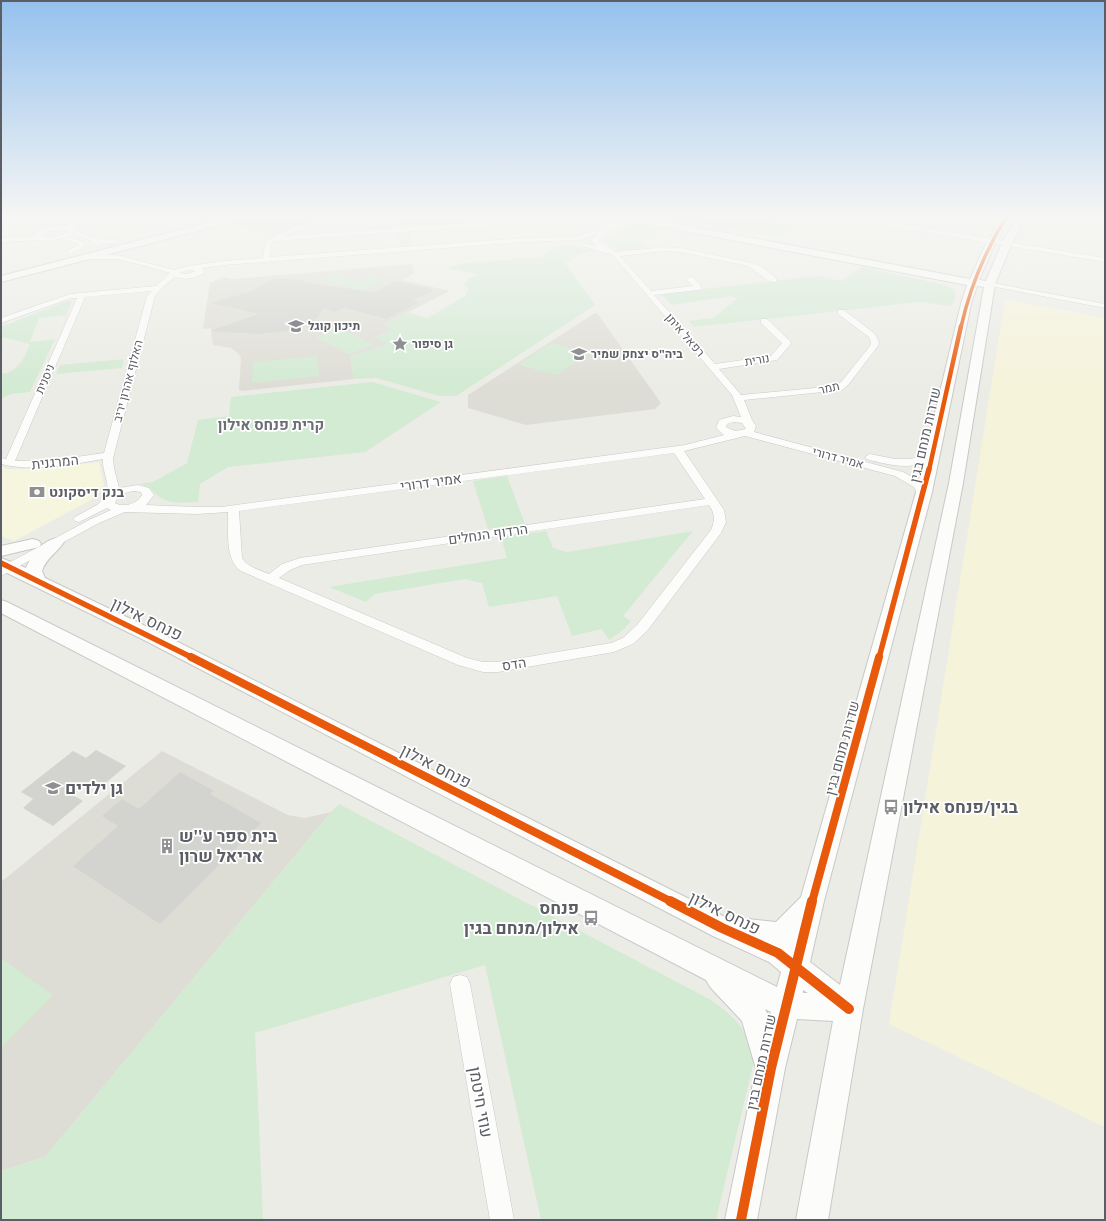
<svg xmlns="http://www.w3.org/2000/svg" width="1106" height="1221" font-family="'Public Sans',Heebo,sans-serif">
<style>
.commercial{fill:#f6f5de}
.education{fill:#deddd5}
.green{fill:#d3ead3}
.sand{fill:#f5f3da}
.building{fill:#d3d3d0}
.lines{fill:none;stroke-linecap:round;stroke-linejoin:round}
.street-casing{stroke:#c8c9c8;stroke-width:1}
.secondary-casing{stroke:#c8c8c8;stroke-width:2}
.street{fill:#fcfcfb;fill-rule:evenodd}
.secondary{fill:#fcfcfb;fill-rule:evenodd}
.cycleway-far4-casing{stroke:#fff;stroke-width:5}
.cycleway-far3-casing{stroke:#fff;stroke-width:6}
.cycleway-far2-casing{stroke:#fff;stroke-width:8}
.cycleway-far1-casing{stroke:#fff;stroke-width:10}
.cycleway-casing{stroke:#fff;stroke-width:12}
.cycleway-far4{stroke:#e8590c;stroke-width:3.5}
.cycleway-far3{stroke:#e8590c;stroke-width:4.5}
.cycleway-far2{stroke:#e8590c;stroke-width:5.5}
.cycleway-far1{stroke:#e8590c;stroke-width:8}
.cycleway{stroke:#e8590c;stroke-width:10}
.labels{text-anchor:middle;stroke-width:3.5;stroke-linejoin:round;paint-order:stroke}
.far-poi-label{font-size:12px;font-weight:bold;fill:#5b5e64;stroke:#fff;text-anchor:start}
.far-street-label{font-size:12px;fill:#5b5e64;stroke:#fff}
.street-label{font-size:14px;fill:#5b5e64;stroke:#fff}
.poi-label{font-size:14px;font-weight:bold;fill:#5b5e64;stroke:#fff;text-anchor:start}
.far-district-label{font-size:15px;font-weight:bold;fill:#6c7076;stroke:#fff}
.near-street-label{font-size:17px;fill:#5b5e64;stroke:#fff}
.near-poi-label{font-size:17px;font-weight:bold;fill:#5b5e64;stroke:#fff;text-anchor:start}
</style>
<rect width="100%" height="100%" fill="#ecece6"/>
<path class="commercial" d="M99 462 104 485 91 500 14 541 1 536V466L7 469H31Z"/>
<g class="education">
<path d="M412 264 414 273 402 280 450 291 384 324 393 329 375 337 389 344 350 357 354 379 242 391 239 390 241 358 238 353 231 348 213 345 211 328 203 329 210 283 223 277 233 279Z"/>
<path d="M595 313H597L661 403 655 409 526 425 468 408V395Z"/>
<path d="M162 751 288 815 305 818 331 812 45 1157 1 1171V882Z"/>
</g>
<g class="green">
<path d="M265 216H298L313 220 272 234 233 224Z"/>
<path d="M400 216H426L428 222 466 220 467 222 403 226Z"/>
<path d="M662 216H750L747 218 796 227 778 237Z"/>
<path d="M634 224 661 227 640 240 649 248 619 251 603 240 628 226Z"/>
<path d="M412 231 408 233 412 246H401L397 232Z"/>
<path d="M562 244 579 248 595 250 582 253 565 263 595 305 456 396H439L376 378 354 379 350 357 388 344 374 337 393 329 383 324 407 312 428 318 467 295 466 294 468 291V288L463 284 477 274 448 268 462 263 542 257Z"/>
<path d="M862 267 945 285 953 289 956 296 951 306 919 302 694 327 689 321 713 318 738 298 731 296 672 305 661 294 820 276 841 281Z"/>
<path d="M333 273 357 279 344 285 320 280Z"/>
<path d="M370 275 386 279 361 291 344 287Z"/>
<path d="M67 301H72L66 315 39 318 30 342 55 339 30 392 11 394 1 399V374C19 372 23 359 30 344L1 337V327Z"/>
<path d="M340 329 374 345 349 354 315 337Z"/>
<path d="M550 343 589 353 557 375 518 365Z"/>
<path d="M317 356 319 376 252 383 253 362Z"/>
<path d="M124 359 122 368 56 374 60 365Z"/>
<path d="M372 382 441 402 365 452 228 467 200 484 198 502C187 502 172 505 163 499 152 493 154 487 139 484L153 482 187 463 198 420 229 416 231 397Z"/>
<path d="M507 476 525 524 488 529 473 481Z"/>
<path d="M546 531 553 548 567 552 693 531 623 616 631 621 623 630 609 640 602 629 572 636 557 596 489 607 482 583 465 579 375 594 366 602 329 587 507 558 501 537Z"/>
<path d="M339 804 711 1000C737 1019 747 1028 754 1061L716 1220H541L485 965 255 1033 263 1220H1V1171L45 1157 331 812Z"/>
<path d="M1 958 53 995 1 1048Z"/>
</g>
<path class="sand" d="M1005 299 1105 318V1127L889 1024Z"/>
<g class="building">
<path d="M275 278 306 280 301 282 373 292 397 281 434 290 413 300 419 302 387 319 345 308 333 312 324 308 318 317 310 323 287 331 259 334 210 331 259 314 211 303 249 292Z"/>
<path d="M96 750 126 766 103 785 92 779 73 795 83 801 53 826 23 808 33 799 21 792 73 751 86 758Z"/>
<path d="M180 772 214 791 210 794 261 823 160 924 73 866 118 826 102 816 122 799 139 809Z"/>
</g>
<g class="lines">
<defs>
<g id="street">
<path d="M78 216H84L79 223 73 228C81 233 90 238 100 239 106 241 113 237 118 241L115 243 102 244 101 246 99 247 92 241 73 234 67 237 84 242 85 246 70 254 68 253V251L79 244 65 240 64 238 49 241 41 240 1 242V238L35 236V234L46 227 67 226ZM68 230 69 231 67 232C59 236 50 239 41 235L48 231Z"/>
<path d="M323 216H332L284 236 529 219 532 221 529 223 275 241 271 244 270 257 523 238 577 237 600 228 611 220 610 216H616L617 220 612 225C621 221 639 215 648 221 644 224 638 223 633 224 620 225 607 231 598 241L616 252 665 247 681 248 752 263 761 266 776 278V282C767 283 756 270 748 266L681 252 665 251 620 256 651 291 693 286 686 279 690 277H693L701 286V290H698L654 295 715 364 771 356 782 343 761 323V319H767L790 341 791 343 790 345 777 360 719 369 741 395 826 387 836 386 842 381 870 346 871 342 869 337 838 314V310H844L875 334 879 342 878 346 848 385 842 390 744 400 752 420 756 426 754 432 903 472 921 482 929 495 923 498 919 497 914 487 895 476 745 436 684 451 724 510 726 522 721 533 647 631 633 644 614 652 498 672H483L458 665 241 571C224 559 229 531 228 512L197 514 125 512 99 523 1 576V567L91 519 111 510 107 508 79 522 75 521 73 519 75 517 97 505 107 495C110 482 102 472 103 459 69 465 35 472 1 464V458L6 459 77 298H71L1 323V318L70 294 156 286 170 273 146 266 117 259H85L83 258V256L96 254 117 255 174 270 189 266 224 261 263 258 265 244 270 238ZM599 233 591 241 597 246 583 243 580 245 613 255 732 395 741 417 733 416 719 420 716 428 724 435 685 445 221 507H197L146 505 154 495 149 488 138 485 119 488 114 468 113 458 155 296 165 285 175 277C185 280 195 279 204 273L205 271 202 268 224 265 523 242 579 240ZM189 270 196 271 188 274 179 273ZM152 291 147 296 104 453 55 460 15 461 85 297ZM733 422 742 423 746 429 735 431 726 427 727 424ZM674 453 705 499 300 558 282 564 269 574C260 570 247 567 242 558L239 511ZM134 491 141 492 142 495C137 504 124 508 115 503 117 495 126 492 134 491ZM709 505C715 513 715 521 711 530L637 625 623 638 611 643 498 662H483L467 658 279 578 290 570 302 565Z"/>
<path d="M838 216H853L1105 258V262L841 218Z"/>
<path d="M987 282 1105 304V308L990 286H987Z"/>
<path d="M934 448 939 451C922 474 889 465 866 459L865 457 870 454 895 459H912Z"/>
<path d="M460 975 467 977 470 984 514 1220H490L450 984 453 977Z"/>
</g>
<g id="secondary">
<path d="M234 216H249L248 218 1 282V276Z"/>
<path d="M617 216H635L970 279 984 248 1003 216H1011L993 248 979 280 986 281 1002 243 1018 216H1026L1012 243 995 284 963 483 863 1009 828 1220H796L833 1021 797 1019 785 1068 757 1220H725L756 1069 742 1021 710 987 706 980 1 613V600L7 602 777 987 781 972 769 962 713 936 144 640 1 570V558L26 568C31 555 46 535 62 539L64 542C57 553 46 558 42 571L45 578 158 632 731 920 739 918 776 922 801 897 916 492 961 304 967 285 621 219ZM977 286 984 287 949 483 840 985 810 962 824 901 932 492 971 304ZM803 990 808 993H803ZM765 1009 771 1012 769 1017Z"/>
<path d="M33 539 39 541 41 544 39 547 1 556V546Z"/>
</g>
</defs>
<use href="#street" class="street-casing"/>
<use href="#secondary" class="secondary-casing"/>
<use href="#street" class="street"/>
<use href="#secondary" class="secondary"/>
<defs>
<path id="cycleway-far4" d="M961 327C970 287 985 251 1007 216"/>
<path id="cycleway-far3" d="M929 470 961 326"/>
<g id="cycleway-far2">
<path d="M1 563 193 658"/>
<path d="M879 658 929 469"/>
</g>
<g id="cycleway-far1">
<path d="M191 657 672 902"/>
<path d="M812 902 879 657"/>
</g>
<g id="cycleway">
<path d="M670 901 722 928 778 953 849 1009"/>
<path d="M741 1220 771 1068 812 901"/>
</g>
</defs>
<use href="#cycleway-far4" class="cycleway-far4-casing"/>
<use href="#cycleway-far3" class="cycleway-far3-casing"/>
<use href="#cycleway-far2" class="cycleway-far2-casing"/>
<use href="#cycleway-far1" class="cycleway-far1-casing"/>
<use href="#cycleway" class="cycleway-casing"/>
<use href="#cycleway-far4" class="cycleway-far4"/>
<use href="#cycleway-far3" class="cycleway-far3"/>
<use href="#cycleway-far2" class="cycleway-far2"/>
<use href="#cycleway-far1" class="cycleway-far1"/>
<use href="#cycleway" class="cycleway"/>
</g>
<linearGradient id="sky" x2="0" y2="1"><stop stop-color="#95c1ee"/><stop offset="0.56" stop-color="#f6f6f4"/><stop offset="1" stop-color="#f6f6f4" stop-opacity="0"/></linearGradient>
<rect width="1106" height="387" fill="url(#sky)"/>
<defs>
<symbol id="school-bare" viewBox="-9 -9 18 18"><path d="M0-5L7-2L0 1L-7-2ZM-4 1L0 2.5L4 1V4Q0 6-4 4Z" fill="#8e9092" stroke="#fff" stroke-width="2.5" paint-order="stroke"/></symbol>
<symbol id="sight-bare" viewBox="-9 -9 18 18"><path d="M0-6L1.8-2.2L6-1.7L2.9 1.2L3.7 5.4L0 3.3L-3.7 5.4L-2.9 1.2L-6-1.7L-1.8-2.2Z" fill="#8e9092" stroke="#fff" stroke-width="2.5" paint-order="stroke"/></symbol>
<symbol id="bank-bare" viewBox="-9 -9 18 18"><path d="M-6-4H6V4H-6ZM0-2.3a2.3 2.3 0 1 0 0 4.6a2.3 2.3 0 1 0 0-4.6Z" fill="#8e9092" stroke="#fff" stroke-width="2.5" paint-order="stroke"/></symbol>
<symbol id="bus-bare" viewBox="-9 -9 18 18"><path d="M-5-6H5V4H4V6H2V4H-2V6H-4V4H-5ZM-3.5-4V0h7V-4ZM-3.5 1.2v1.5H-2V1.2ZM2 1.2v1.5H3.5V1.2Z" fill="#8e9092" stroke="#fff" stroke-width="2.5" paint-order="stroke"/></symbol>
<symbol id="building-bare" viewBox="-9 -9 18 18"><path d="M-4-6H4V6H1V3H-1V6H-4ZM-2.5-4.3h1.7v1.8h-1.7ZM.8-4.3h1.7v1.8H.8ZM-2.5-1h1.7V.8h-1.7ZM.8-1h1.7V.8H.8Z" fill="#8e9092" stroke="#fff" stroke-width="2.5" paint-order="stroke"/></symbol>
</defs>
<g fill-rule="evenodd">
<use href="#school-bare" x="285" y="315" width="22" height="22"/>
<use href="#sight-bare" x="389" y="333" width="22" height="22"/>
<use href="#school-bare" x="568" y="343" width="22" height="22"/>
<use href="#bank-bare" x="26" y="481" width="22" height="22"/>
<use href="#school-bare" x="42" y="777" width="22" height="22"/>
<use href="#bus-bare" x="880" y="796" width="22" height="22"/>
<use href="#building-bare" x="156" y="835" width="22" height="22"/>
<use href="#bus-bare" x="580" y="907" width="22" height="22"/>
</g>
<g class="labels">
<g class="far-poi-label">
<text x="308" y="330">תיכון קוגל</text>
<text x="412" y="348">גן סיפור</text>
<text x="591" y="358">ביה"ס יצחק שמיר</text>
</g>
<g class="far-street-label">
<text transform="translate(685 335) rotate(49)" y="4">רפאל איתן</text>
<text transform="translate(757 360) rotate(-10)" y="4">נורית</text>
<text transform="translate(45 379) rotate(-67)" y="4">ניסנית</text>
<text transform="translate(128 381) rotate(-75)" y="4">האלוף אהרון יריב</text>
<text transform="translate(829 388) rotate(-14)" y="4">תמר</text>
<text transform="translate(838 458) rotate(15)" y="4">אמיר דרורי</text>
</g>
<g class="street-label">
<text transform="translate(925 435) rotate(-77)" y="5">שדרות מנחם בגין</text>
<text transform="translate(55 462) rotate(-6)" y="5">המרגנית</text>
<text transform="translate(431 482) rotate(-8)" y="5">אמיר דרורי</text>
<text transform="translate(488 534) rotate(-8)" y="5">הרדוף הנחלים</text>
<text transform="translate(514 664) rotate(-9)" y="5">הדס</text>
<text transform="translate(842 748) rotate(-75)" y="5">שדרות מנחם בגין</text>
<text transform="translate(761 1062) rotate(-78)" y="5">שדרות מנחם בגין</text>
</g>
<g class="poi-label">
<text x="49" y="497">בנק דיסקונט</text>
</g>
<g class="far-district-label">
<text x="271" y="430">קרית פנחס אילון</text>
</g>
<g class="near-street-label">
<text transform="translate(147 619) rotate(26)" y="6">פנחס אילון</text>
<text transform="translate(436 766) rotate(27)" y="6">פנחס אילון</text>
<text transform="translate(725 913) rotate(26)" y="6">פנחס אילון</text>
<text transform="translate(481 1102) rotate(80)" y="6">עוזי חיטמן</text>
</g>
<g class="near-poi-label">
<text x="65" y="794">גן ילדים</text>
<text x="903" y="813">בגין/פנחס אילון</text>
<text x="179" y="842">בית ספר ע''ש<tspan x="179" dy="20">אריאל שרון</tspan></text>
<text x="579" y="914" text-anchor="end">פנחס<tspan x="579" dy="20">אילון/מנחם בגין</tspan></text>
</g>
</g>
<rect width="1106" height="1221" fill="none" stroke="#5b5e64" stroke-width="4"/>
</svg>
